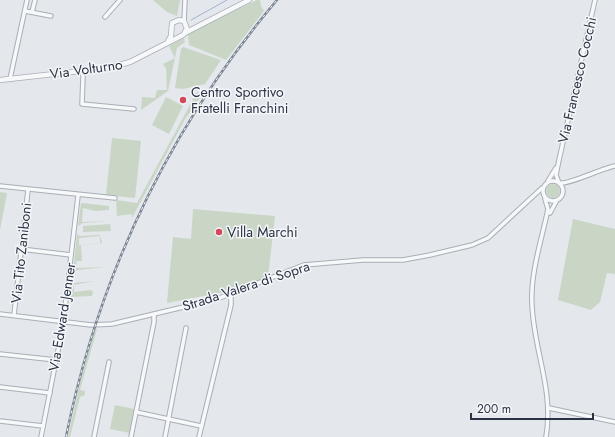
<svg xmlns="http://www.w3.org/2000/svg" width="615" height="437" font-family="Jost,sans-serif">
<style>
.green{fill:#c9d6c5;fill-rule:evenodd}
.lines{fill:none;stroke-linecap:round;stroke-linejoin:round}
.stream{stroke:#9fb4cc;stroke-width:1}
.minor-casing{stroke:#a9aeb7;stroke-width:5.5}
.tertiary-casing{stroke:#a9aeb7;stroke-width:6}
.minor{stroke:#f7f8fa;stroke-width:3.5}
.tertiary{stroke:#f7f8fa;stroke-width:4.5}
.rail-casing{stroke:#7d8696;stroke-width:2.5}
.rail{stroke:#f4f6f9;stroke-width:1;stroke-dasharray:3;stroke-linecap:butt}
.poi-dot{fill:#d1495b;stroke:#f4f6f9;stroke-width:1.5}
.labels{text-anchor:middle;stroke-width:3;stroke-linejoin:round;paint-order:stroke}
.street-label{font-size:14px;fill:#2b3445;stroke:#f4f6f9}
.poi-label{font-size:14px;fill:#2b3445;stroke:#f4f6f9;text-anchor:start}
</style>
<rect width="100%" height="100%" fill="#e4e7ec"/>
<g class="green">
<path d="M153 0H180L177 16 167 12Z"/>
<path d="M257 0H260L261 6 264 11 226 60 189 45 188 35 193 31Z"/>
<path d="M184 38 185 42 177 48 168 91 141 110 142 97 155 98 157 90H167L166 68 163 64 175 58 169 46Z"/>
<path d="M183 47 221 60 205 84 183 89 175 88 181 49Z"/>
<path d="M197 92 202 95 185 119 132 218V214L117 216 116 200 137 203Z"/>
<path d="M166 97 183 106 169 134 152 125Z"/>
<path d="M112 138 141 141 135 198 106 195Z"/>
<circle cx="553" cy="191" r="7"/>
<path d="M0 192 7 193 0 230Z"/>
<path d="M81 203 109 206V210L95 211 83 208 82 222 110 221 83 223 78 226Z"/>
<path d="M193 209 275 216 268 277 235 290 167 303 173 237 191 239Z"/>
<path d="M573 219 615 229V274L607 273 600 302 591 310 558 300Z"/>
<path d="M110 224 111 231 83 232V226Z"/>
<path d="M77 234 80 236 100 235 102 243 81 245 82 261H76L77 268 107 267 77 270 73 274ZM100 236V243L79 245V238Z"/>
<path d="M72 280 74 283 94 281 74 285V292L91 290 93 292 92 296 70 297Z"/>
<path d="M95 329H97L80 390 85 391V395L80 397 70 437H68L80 383Z"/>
<path d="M115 405 134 409 130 433 110 429Z"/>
</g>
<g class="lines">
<path class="stream" d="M191 20 227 0"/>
<defs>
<g id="minor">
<path d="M25 11 51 16"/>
<path d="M32 12 35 0"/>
<path d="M105 17 120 0"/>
<path d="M184 22 185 0"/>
<path d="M82 71 83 76 82 104 134 109"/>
<path d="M10 79 27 0"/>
<circle cx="553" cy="191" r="10"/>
<path d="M548 181 556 168"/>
<path d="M559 183 556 175 559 160 595 0"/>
<path d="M560 183C567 185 603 168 615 166"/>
<path d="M0 186 115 198"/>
<path d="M545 199 548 209C542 239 530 273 532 305 534 352 554 389 546 437"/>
<path d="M550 213 556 202"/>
<path d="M21 249 71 255"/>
<path d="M0 314 91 325 112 324 217 299 304 265 363 260H403L430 255 472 245 488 238 542 188"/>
<path d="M14 315 28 190"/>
<path d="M0 354 56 360"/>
<path d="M0 387 50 393"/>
<path d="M549 408 615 422"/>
<path d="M136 412 201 426"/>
<path d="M0 421 43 426"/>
<path d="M41 437 63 325 78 196"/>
<path d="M94 437 109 362"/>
<path d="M131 437 154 322V315"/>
<path d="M165 437 186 328"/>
<path d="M199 437 231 305V294"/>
</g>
<g id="tertiary">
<path d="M185 33 249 0"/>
<path d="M0 80 108 68 130 62 183 35 187 29 184 21 179 20 172 23 171 36 167 43"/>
</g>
</defs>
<use href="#minor" class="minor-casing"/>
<use href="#tertiary" class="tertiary-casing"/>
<use href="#minor" class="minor"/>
<use href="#tertiary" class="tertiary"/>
<defs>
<path id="rail" d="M66 437C99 274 170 127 277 0"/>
</defs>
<use href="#rail" class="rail-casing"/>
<use href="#rail" class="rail"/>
</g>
<g class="poi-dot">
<circle cx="183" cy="100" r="4"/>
<circle cx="219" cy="232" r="4"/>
</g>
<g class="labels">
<g class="street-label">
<text transform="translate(86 69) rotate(-8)" y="5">Via Volturno</text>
<text transform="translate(577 80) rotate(-77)" y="5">Via Francesco Cocchi</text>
<text transform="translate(21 253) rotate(-84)" y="5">Via Tito Zaniboni</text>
<text transform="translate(246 286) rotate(-18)" y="5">Strada Valera di Sopra</text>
<text transform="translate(62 317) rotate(-81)" y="5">Via Edward Jenner</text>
</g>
<g class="poi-label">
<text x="191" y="97">Centro Sportivo<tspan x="191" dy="16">Fratelli Franchini</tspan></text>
<text x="227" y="237">Villa Marchi</text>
</g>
</g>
<path d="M471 413v6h122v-6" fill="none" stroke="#2b3445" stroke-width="2"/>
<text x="477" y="413" font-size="12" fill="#2b3445" stroke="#f4f6f9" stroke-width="3" paint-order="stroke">200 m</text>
</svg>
